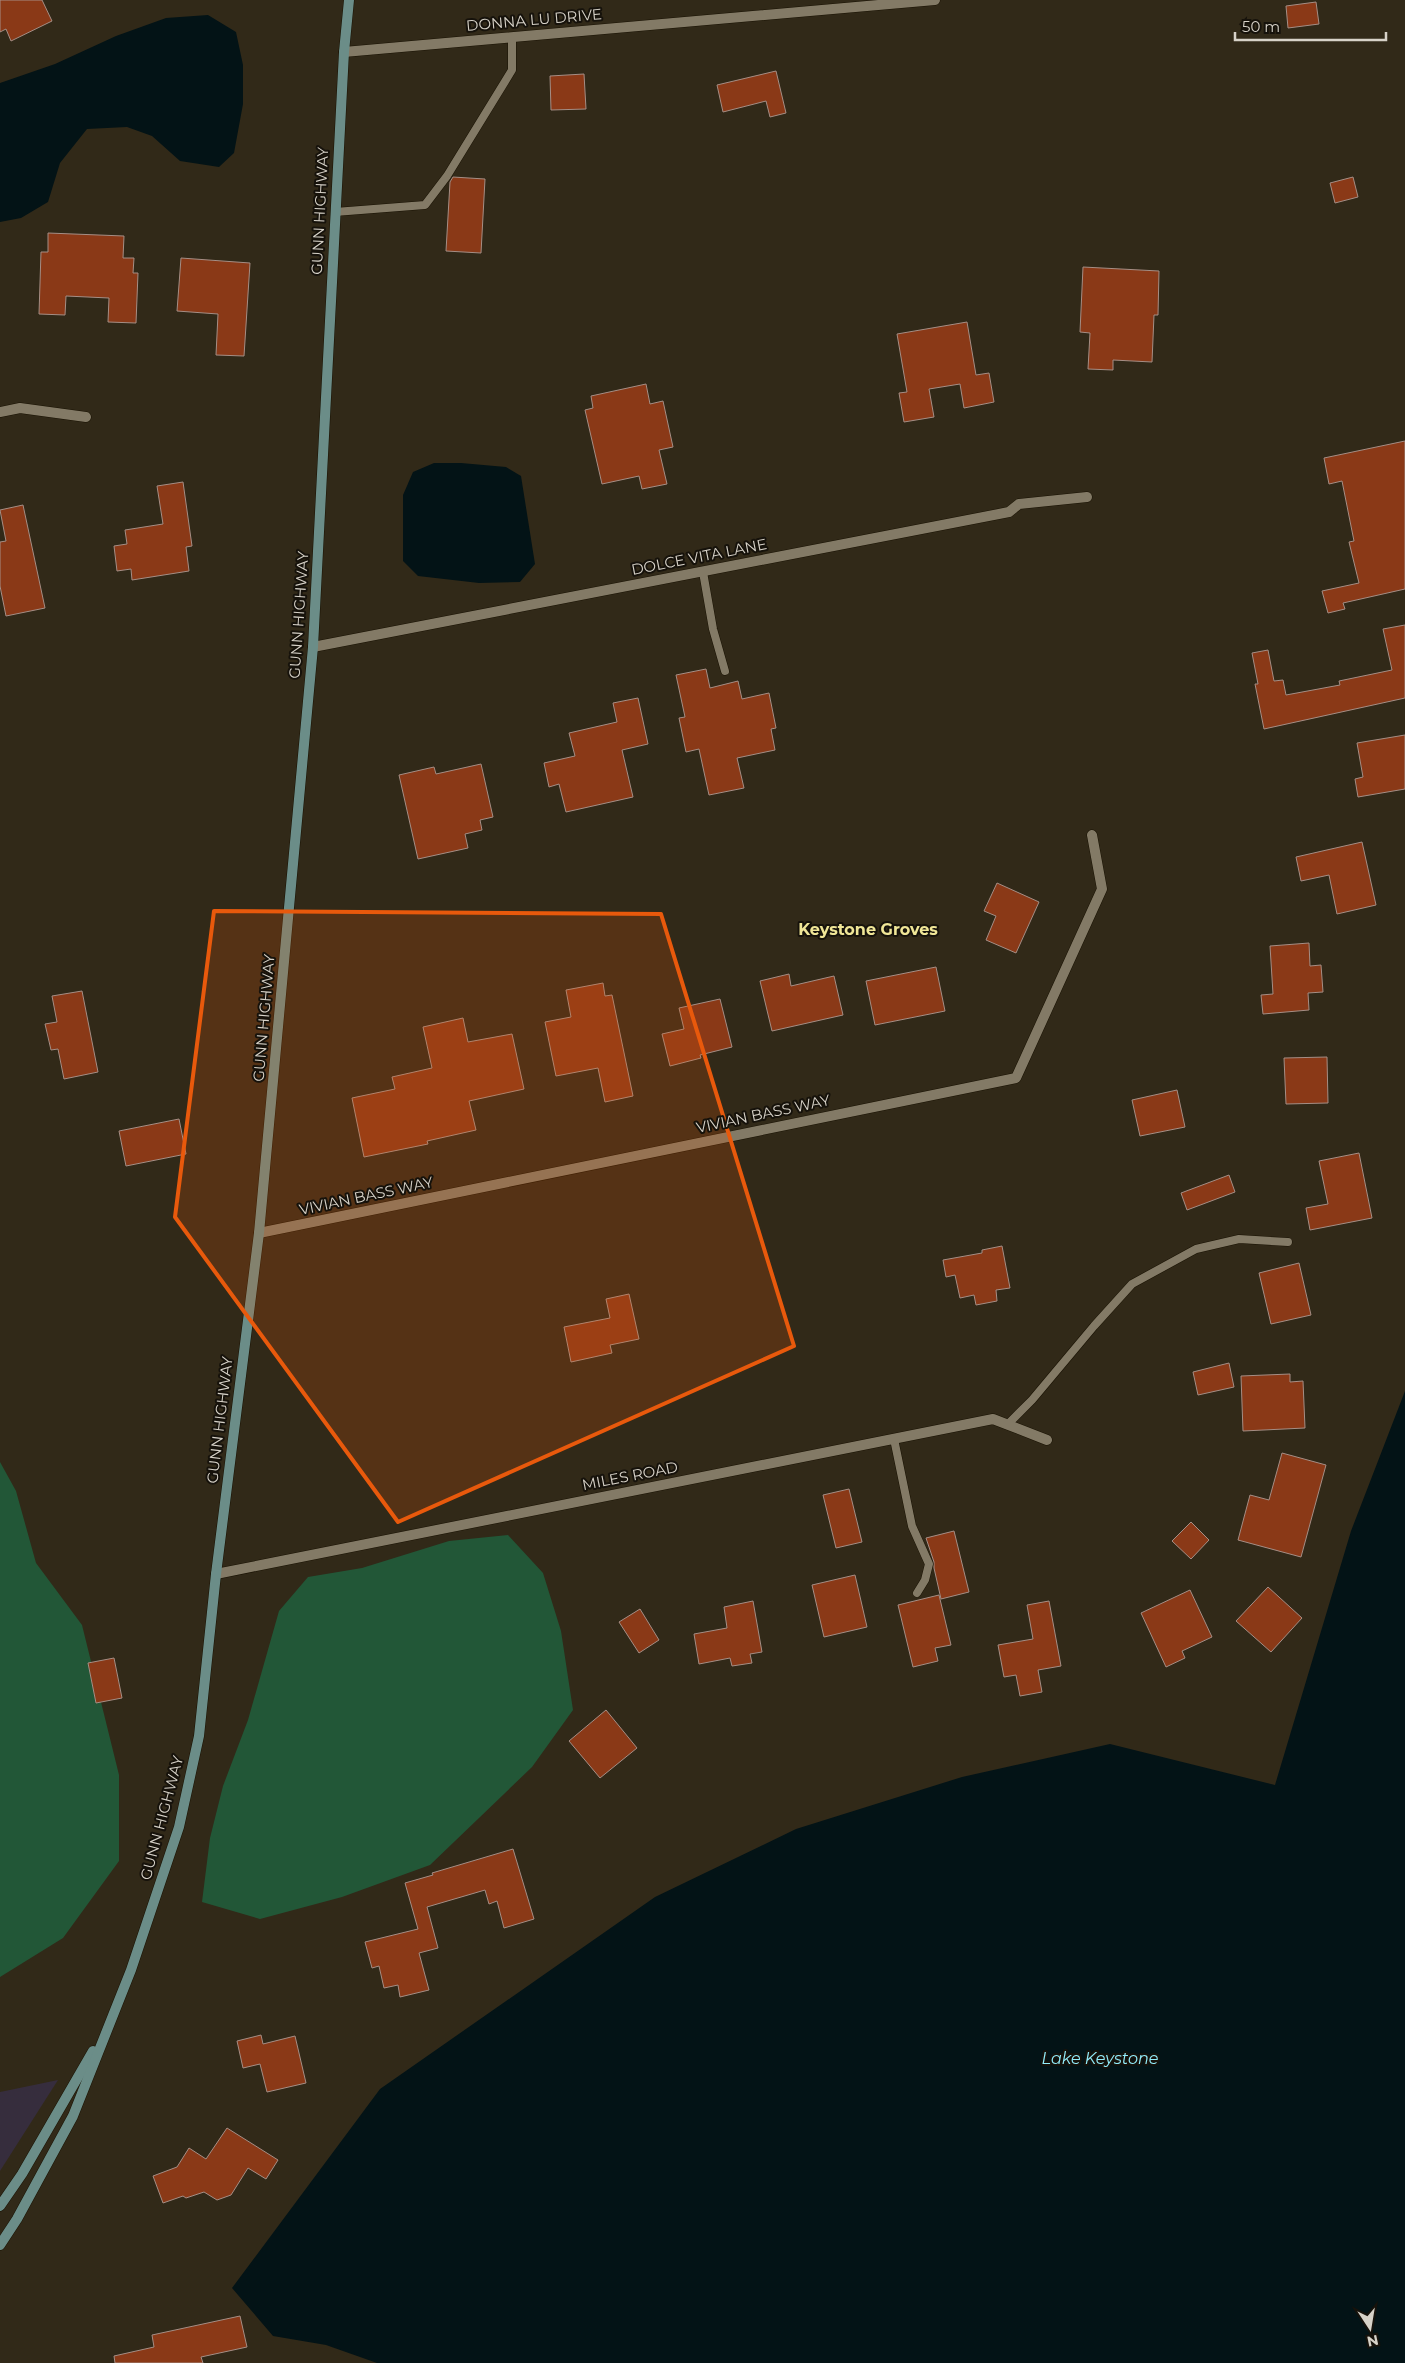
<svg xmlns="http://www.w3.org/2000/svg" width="1405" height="2363" font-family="Montserrat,sans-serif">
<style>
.commercial{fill:#362d3d}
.green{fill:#225737}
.water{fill:#031316}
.building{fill:#8a3917;stroke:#a58e85}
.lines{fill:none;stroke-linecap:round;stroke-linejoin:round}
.service-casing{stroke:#191203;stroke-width:9}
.minor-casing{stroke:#191203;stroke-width:11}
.secondary-casing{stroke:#191203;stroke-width:11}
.service{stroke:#837a66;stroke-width:8}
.minor{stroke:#837a66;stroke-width:10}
.secondary{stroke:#6b8d88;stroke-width:10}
.marked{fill:#e8590c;fill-opacity:0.2;stroke:#e8590c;stroke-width:4;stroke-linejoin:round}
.labels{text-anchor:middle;stroke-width:4;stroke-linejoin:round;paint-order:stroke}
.street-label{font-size:15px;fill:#d7d2c8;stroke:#16120b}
.neighbourhood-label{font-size:16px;font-weight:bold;fill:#f0e697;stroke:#16120b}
.water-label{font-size:16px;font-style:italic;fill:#93eefc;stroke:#16120b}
</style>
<rect width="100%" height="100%" fill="#312918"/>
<path class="commercial" d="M58 2080 0 2171V2092Z"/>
<g class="green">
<path d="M0 1462 16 1491 36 1563 82 1625 119 1775V1861L63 1938 0 1977Z"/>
<path d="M508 1535 543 1573 561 1631 573 1710 532 1767 430 1865 342 1897 260 1919 202 1902 210 1838 223 1786 248 1720 279 1611 308 1577 362 1568 449 1541Z"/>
</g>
<g class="water">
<path d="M208 15 236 32 243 65V104L234 153 219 167 180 161 152 136 127 127 87 129 60 163 48 202 21 218 0 222V83L55 64 116 36 166 18Z"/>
<path d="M434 463H461L506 467 521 476 535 564 520 582 479 583 418 576 403 561V495L413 472Z"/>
<path d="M1405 1391V2363H377L326 2345 273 2336 232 2288 380 2089 655 1897 796 1829 962 1777 1110 1744 1275 1785 1351 1531Z"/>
</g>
<g class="building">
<path d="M0 0H42L52 21 11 41 6 29 0 32Z"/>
<path d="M1316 2 1319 24 1288 28 1286 6Z"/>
<path d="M776 71 786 113 770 117 766 101 723 112 717 85Z"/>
<path d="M584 74 586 109 551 110 550 76Z"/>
<path d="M453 177 485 179 481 253 446 251 450 182Z"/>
<path d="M1353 177 1358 197 1335 203 1330 183Z"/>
<path d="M48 233 124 236 123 258H134L133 273H138L136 323 108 322 109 298 66 296 65 315 39 314 41 252H48Z"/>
<path d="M181 258 250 263 244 356 216 355 218 314 177 311Z"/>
<path d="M1083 267 1159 271 1158 315H1154L1152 362 1113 360V370L1088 369 1090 333 1080 332Z"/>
<path d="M967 322 976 375 989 373 994 402 964 408 960 384 929 389 934 417 904 422 899 393 907 392 897 334Z"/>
<path d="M646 384 650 404 663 401 673 447 659 450 667 484 642 489 639 476 602 484 585 410 593 408 591 396Z"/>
<path d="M1405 441V589L1343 603 1345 609 1328 613 1322 591 1359 583 1349 542 1354 541 1342 481 1329 484 1324 458Z"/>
<path d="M183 482 192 546 186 547 189 571 132 580 131 569 117 571 114 546 127 544 125 530 163 524 157 486Z"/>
<path d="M23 505 45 608 6 616 0 586V542L6 541 0 510Z"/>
<path d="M1405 625V698L1264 729 1255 684H1258L1252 653 1268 650 1274 681 1283 680 1286 695 1340 685 1339 681 1392 670 1383 629Z"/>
<path d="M706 669 710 688 738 681 742 699 769 693 776 728 771 729 775 750 737 758 744 788 709 795 699 749 686 752 679 718 685 717 676 675Z"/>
<path d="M638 698 648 744 622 750 633 797 566 812 559 784 549 787 544 763 575 756 569 733 617 722 613 703Z"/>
<path d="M1405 735V789L1358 797 1355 779 1363 777 1357 743Z"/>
<path d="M481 764 493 817 480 820 482 830 465 834 468 848 418 859 399 775 434 767 436 774Z"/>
<path d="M1362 842 1376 905 1337 914 1329 875 1301 881 1296 857Z"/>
<path d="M997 883 1039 902 1016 953 986 940 996 916 984 911Z"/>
<path d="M1309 943 1310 966 1321 965 1323 992 1308 993 1309 1010 1263 1014 1261 995 1273 994 1270 946Z"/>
<path d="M936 967 945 1011 875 1025 866 981Z"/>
<path d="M789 974 791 986 834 976 843 1015 772 1031 760 981Z"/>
<path d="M603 983 605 996 612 995 633 1096 605 1102 598 1068 556 1076 545 1022 571 1017 566 990Z"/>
<path d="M82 991 98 1072 64 1079 58 1049 51 1050 45 1024 57 1022 52 996Z"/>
<path d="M720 999 732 1047 700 1055 701 1058 670 1066 662 1034 684 1029 679 1008Z"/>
<path d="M463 1018 468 1042 512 1034 524 1089 469 1101 476 1130 427 1141 428 1144 364 1157 352 1098 395 1089 392 1077 432 1068 423 1027Z"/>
<path d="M1327 1057 1328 1103 1286 1104 1284 1058Z"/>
<path d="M1177 1090 1185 1127 1140 1136 1132 1100Z"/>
<path d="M179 1119 186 1154 126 1166 119 1131Z"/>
<path d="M1359 1153 1372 1218 1310 1230 1306 1208 1328 1204 1319 1161Z"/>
<path d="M1229 1175 1235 1192 1187 1210 1181 1193Z"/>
<path d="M1002 1246 1010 1288 996 1290 997 1301 976 1305 974 1295 960 1298 955 1275 946 1277 943 1260 982 1253V1250Z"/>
<path d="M1299 1263 1311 1315 1271 1324 1259 1273Z"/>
<path d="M629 1294 639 1339 610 1345 612 1353 571 1362 564 1327 610 1318 606 1299Z"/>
<path d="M1229 1363 1234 1387 1198 1395 1193 1372Z"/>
<path d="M1290 1374V1382L1303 1381 1305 1428 1243 1431 1241 1376Z"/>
<path d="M1282 1453 1326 1465 1301 1557 1238 1540 1250 1495 1269 1500Z"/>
<path d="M849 1489 862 1542 836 1548 823 1495Z"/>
<path d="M1191 1522 1209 1540 1191 1559 1172 1541Z"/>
<path d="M954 1531 969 1592 941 1599 934 1568V1562L926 1538Z"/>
<path d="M855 1575 867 1627 824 1637 812 1585Z"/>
<path d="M1268 1587 1302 1618 1271 1652 1236 1621Z"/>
<path d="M1190 1590 1212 1637 1182 1651 1185 1658 1166 1667 1141 1613Z"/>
<path d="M939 1595 951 1645 935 1648 938 1661 913 1667 898 1605Z"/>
<path d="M753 1601 762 1652 750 1654 752 1663 732 1666 730 1658 699 1664 694 1634 727 1628 724 1607Z"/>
<path d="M1049 1601 1061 1666 1038 1670 1042 1692 1020 1696 1016 1675 1004 1677 998 1645 1033 1639 1027 1605Z"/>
<path d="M640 1609 659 1640 639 1653 619 1622Z"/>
<path d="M114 1658 122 1698 96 1703 88 1663Z"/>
<path d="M606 1710 637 1748 600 1778 569 1741Z"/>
<path d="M513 1849 534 1919 504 1928 497 1901 489 1904 485 1890 427 1907 438 1948 419 1953 429 1990 400 1997 398 1985 384 1988 379 1966 372 1968 365 1942 418 1929 405 1883 433 1875 432 1873Z"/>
<path d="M261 2035 263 2044 295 2036 306 2083 267 2092 260 2064 243 2068 237 2041Z"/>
<path d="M227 2128 278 2160 266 2179 248 2168 231 2195 217 2200 204 2192 186 2198 183 2196 163 2203 153 2176 177 2167 189 2148 206 2159Z"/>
<path d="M240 2316 247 2347 201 2357 203 2363H115L114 2356 154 2347 152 2335Z"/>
</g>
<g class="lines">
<defs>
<g id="service">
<path d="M335 212 425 205 447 176 512 70V37"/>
<path d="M703 572 713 629 725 671"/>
<path d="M1007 1425 1032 1400 1094 1326 1132 1284 1196 1249 1239 1239 1288 1242"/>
<path d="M894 1439 912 1526 929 1564 925 1580 917 1593"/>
</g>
<g id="minor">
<path d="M344 52 935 0"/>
<path d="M0 412 20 408 86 417"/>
<path d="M313 647 1009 512 1019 504 1087 497"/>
<path d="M259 1233 1016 1078 1102 889 1092 835"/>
<path d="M216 1574 993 1419 1047 1440"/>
</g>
<g id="secondary">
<path d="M0 2206 22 2174 93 2051"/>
<path d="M0 2245 17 2219 73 2116 131 1970 179 1827 199 1736 216 1574 259 1233 313 647 344 52 349 0"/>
</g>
</defs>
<use href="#service" class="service-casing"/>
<use href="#minor" class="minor-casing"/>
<use href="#secondary" class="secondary-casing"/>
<use href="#service" class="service"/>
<use href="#minor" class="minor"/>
<use href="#secondary" class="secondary"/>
</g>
<path class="marked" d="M214 911 661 914 794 1346 398 1522 175 1217Z"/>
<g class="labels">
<g class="street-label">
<text transform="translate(534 20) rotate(-5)" y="5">DONNA LU DRIVE</text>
<text transform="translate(320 211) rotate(-87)" y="5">GUNN HIGHWAY</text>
<text transform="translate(699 557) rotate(-11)" y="5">DOLCE VITA LANE</text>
<text transform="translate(299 615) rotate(-86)" y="5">GUNN HIGHWAY</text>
<text transform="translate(264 1018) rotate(-85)" y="5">GUNN HIGHWAY</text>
<text transform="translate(763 1114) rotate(-12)" y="5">VIVIAN BASS WAY</text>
<text transform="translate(366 1196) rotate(-12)" y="5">VIVIAN BASS WAY</text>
<text transform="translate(220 1420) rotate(-83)" y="5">GUNN HIGHWAY</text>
<text transform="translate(630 1476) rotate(-11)" y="5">MILES ROAD</text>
<text transform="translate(162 1818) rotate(-75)" y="5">GUNN HIGHWAY</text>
</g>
<g class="neighbourhood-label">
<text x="868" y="935">Keystone Groves</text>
</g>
<g class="water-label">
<text x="1100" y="2064">Lake Keystone</text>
</g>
</g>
<g transform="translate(1370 2328) rotate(168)" stroke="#16120b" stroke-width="4" paint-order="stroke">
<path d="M0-4L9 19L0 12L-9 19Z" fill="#d7d2c8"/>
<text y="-8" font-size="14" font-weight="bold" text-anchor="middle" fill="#d7d2c8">N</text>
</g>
<path d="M1235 32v8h151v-8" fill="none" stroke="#d7d2c8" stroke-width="2.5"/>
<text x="1242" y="32" font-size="15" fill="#d7d2c8" stroke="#16120b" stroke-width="4" paint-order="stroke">50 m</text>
</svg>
